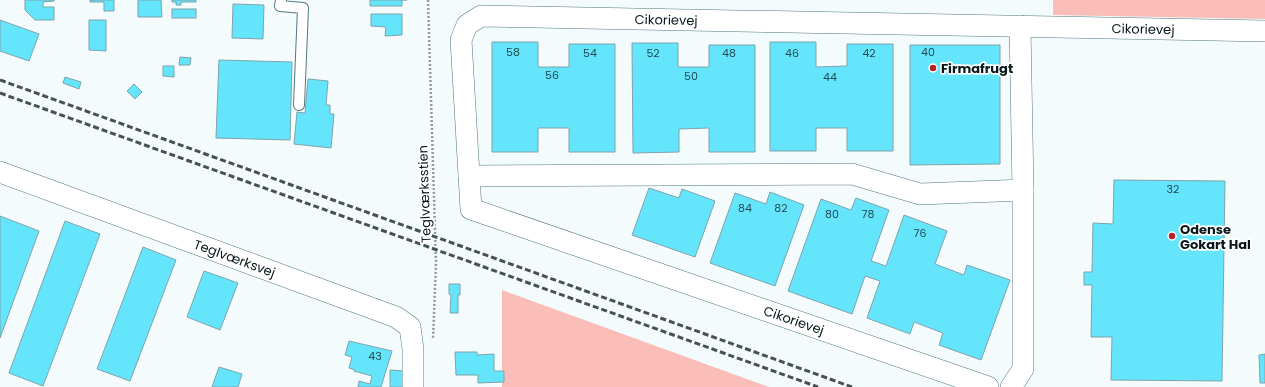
<svg xmlns="http://www.w3.org/2000/svg" width="1265" height="387" font-family="Poppins,sans-serif">
<style>
.green{fill:#fbbdb8}
.building{fill:#65e5fb;stroke:#7da4ac}
.lines{fill:none;stroke-linecap:round;stroke-linejoin:round}
.service-casing{stroke:#52787f;stroke-width:12}
.minor-casing{stroke:#52787f;stroke-width:22}
.path{stroke:#909b9d;stroke-width:2.5;stroke-dasharray:2 2;stroke-linecap:butt}
.service{stroke:#fff;stroke-width:10}
.minor{stroke:#fff;stroke-width:21}
.rail{stroke:#455255;stroke-width:3;stroke-dasharray:6 3;stroke-linecap:butt}
.poi-dot{fill:#b4232c;stroke:#fff;stroke-width:1.5}
.labels{text-anchor:middle;stroke-width:3.5;stroke-linejoin:round;paint-order:stroke}
.number-label{font-size:11px;fill:#1f4a52}
.street-label{font-size:13px;fill:#08171a;stroke:#fff}
.poi-label{font-size:13px;font-weight:bold;fill:#08171a;stroke:#fff;text-anchor:start}
</style>
<rect width="100%" height="100%" fill="#f3fbfd"/>
<g class="green">
<path d="M1053 0H1265V19L1053 15Z"/>
<path d="M502 290 769 387H502Z"/>
</g>
<g class="building">
<path d="M25 0H54V1L43 2V7H54V20H35L25 10Z"/>
<path d="M90 0H114V11H104V2H90Z"/>
<path d="M138 0H161L162 17H138Z"/>
<path d="M172 0H196V2H181V5H176V2H172Z"/>
<path d="M370 0H407H402V6H370Z"/>
<path d="M233 4 264 5 263 39 232 38Z"/>
<rect x="172" y="9" width="24" height="9"/>
<path d="M371 14H402V35L385 36 386 27 371 26Z"/>
<path d="M0 20 39 34 29 61 0 51Z"/>
<path d="M89 20H106V51L89 50Z"/>
<path d="M492 42H538V67H569V44H615V152H569V128H538V152H492Z"/>
<path d="M770 42H816V67L847 66V44H893V151H847V128H816V151H770Z"/>
<path d="M632 43H678V67H709V45H755V152H709V128L679 129V152L633 153Z"/>
<path d="M910 45H1000V164L910 165Z"/>
<path d="M180 57 191 58 190 65H179Z"/>
<path d="M219 60 292 62 290 140 216 138Z"/>
<path d="M163 66H174V77L163 76Z"/>
<path d="M65 77 81 82 79 89 63 83Z"/>
<path d="M308 79 328 81 326 105H330V114H334L331 148 294 144 297 112 305 113Z"/>
<path d="M134 84 142 92 135 99 127 91Z"/>
<path d="M1114 180 1225 181 1222 381 1111 380 1112 337H1091L1092 285H1084V272H1092L1093 223 1113 224Z"/>
<path d="M649 188 679 198 682 189 715 201 695 257 632 235Z"/>
<path d="M770 192 804 205 775 286 710 263 735 193 766 204Z"/>
<path d="M856 198 889 210 871 261 886 266 904 215 947 231 935 264 964 275 967 265 1010 280 981 360 939 345 943 333 914 322 910 334 867 318 880 281 865 276 852 314 788 291 821 199 851 210Z"/>
<path d="M0 216 39 231 0 338Z"/>
<path d="M65 221 100 234 43 386 9 373Z"/>
<path d="M143 247 176 260 130 381 97 369Z"/>
<path d="M204 271 238 283 220 330 187 317Z"/>
<path d="M449 284H460V295H458V313H450L451 295 449 294Z"/>
<path d="M349 341 392 351 381 387H358L359 381 370 384 372 376 354 371 355 370 349 368 352 357 345 355Z"/>
<path d="M455 352H477V355L494 354V371H504V382L478 383V375H456Z"/>
<path d="M1265 354V383H1260L1259 355Z"/>
<path d="M219 367 242 374 238 387H212Z"/>
<path d="M390 370 404 371V387H390Z"/>
</g>
<g class="lines">
<defs>
<path id="service" d="M281 0 280 6 303 8 299 105"/>
<g id="minor">
<path id="s1" d="M0 172 396 317 410 327 413 349V387"/>
<path d="M469 176 852 174 920 194 1023 190"/>
<path id="s2" d="M988 387 471 209 461 40 467 25 481 16 1265 31"/>
<path d="M1011 387 1023 369V190L1020 26"/>
</g>
</defs>
<use href="#service" class="service-casing"/>
<use href="#minor" class="minor-casing"/>
<path class="path" d="M428 0 436 263 433 339"/>
<use href="#service" class="service"/>
<use href="#minor" class="minor"/>
<g class="rail">
<path d="M0 80 852 387"/>
<path d="M0 93 818 387"/>
</g>
</g>
<g class="poi-dot">
<circle cx="933" cy="68" r="4"/>
<circle cx="1172" cy="236" r="4"/>
</g>
<g class="labels">
<g class="number-label">
<text x="513" y="56">58</text>
<text x="928" y="56">40</text>
<text x="590" y="57">54</text>
<text x="653" y="57">52</text>
<text x="729" y="57">48</text>
<text x="792" y="57">46</text>
<text x="869" y="57">42</text>
<text x="552" y="79">56</text>
<text x="691" y="80">50</text>
<text x="830" y="81">44</text>
<text x="1173" y="193">32</text>
<text x="745" y="212">84</text>
<text x="781" y="212">82</text>
<text x="832" y="218">80</text>
<text x="868" y="218">78</text>
<text x="920" y="237">76</text>
<text x="375" y="360">43</text>
</g>
<g class="street-label">
<text dy="5" stroke="none"><textPath href="#s2" startOffset="934">Cikorievej</textPath></text>
<text dy="5" stroke="none"><textPath href="#s2" startOffset="1411">Cikorievej</textPath></text>
<text transform="translate(424 194) rotate(-92)" y="5">Teglværksstien</text>
<text dy="5" stroke="none"><textPath href="#s1" startOffset="250">Teglværksvej</textPath></text>
<text transform="translate(794 320) rotate(19)" y="5">Cikorievej</text>
</g>
<g class="poi-label">
<text x="941" y="73">Firmafrugt</text>
<text x="1180" y="234">Odense<tspan x="1180" dy="15">Gokart Hal</tspan></text>
</g>
</g>
</svg>
